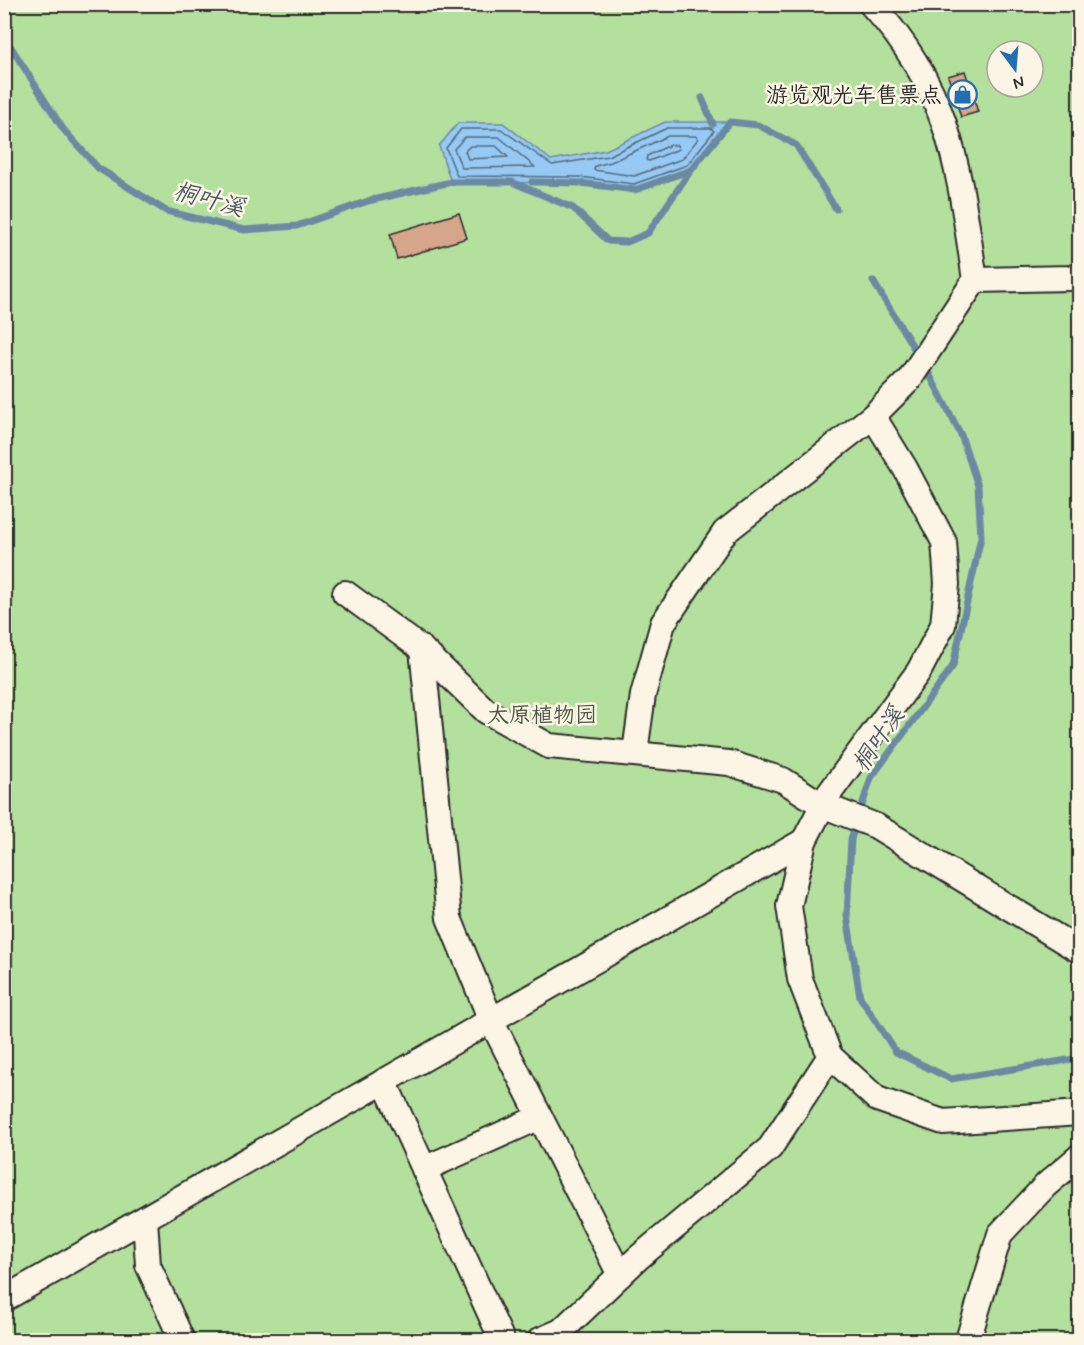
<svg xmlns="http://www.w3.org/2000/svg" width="1084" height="1345" font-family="Mynerve,'LXGW WenKai TC',sans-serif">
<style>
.green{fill:#b4e09e;stroke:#708664;stroke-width:1.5;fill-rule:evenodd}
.water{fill:#96c9f3;stroke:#6b8aa3;stroke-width:1.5}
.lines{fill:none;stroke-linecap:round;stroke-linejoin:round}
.shore{stroke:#566a7b;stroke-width:1.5}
.stream{stroke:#6b8aa3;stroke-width:7}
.building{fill:#d7a58a;stroke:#2b2b2b;stroke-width:1.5}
.minor-casing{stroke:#2b2b2b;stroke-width:28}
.minor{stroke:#fcf5e5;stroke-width:24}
.labels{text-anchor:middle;stroke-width:5;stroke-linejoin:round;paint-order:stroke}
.poi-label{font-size:22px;fill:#2b2b2b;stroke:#fcf5e5;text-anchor:end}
.park-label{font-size:22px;fill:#4d5848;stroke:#fcf5e5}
.water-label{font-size:24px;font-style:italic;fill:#4b5a67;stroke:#fcf5e5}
</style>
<rect width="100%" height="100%" fill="#fcf5e5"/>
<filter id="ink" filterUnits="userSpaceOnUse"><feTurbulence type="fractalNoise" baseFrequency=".0167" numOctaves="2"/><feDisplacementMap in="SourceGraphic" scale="12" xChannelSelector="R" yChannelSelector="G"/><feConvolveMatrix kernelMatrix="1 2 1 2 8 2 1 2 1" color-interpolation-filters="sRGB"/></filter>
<g filter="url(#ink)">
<path class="green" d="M5 5H1079V1340H5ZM997 51H1033V87H997Z"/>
<path class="water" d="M665 122H730L691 170 635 190 580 183 451 182 439 146 458 123H503L551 160 606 150Z"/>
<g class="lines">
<g class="shore">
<path d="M667 128H711L714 131 687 165 634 184 580 177 457 176 446 148 461 129H501L552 165 608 156Z"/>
<path d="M668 136H696L698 139 682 159 634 176 594 170 595 166 611 162Z"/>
<path d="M465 137H499L535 167 462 168 454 149Z"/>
<path d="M670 145H677L679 149 649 161 646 160 647 156Z"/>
<path d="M470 146H496L508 157 468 159 465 151Z"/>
</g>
<g class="stream">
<path d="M4 36 63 129 98 168 166 211 244 230 297 226 368 201 451 182H512L573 208 608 241 627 242 648 233 691 170 730 122 758 125 796 145 836 209"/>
<path d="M702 98 713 124"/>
<path d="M532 182 580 183 635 190 691 170"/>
<path d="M873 281 918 355"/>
<path d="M924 364 961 435 978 486 981 537 953 666 871 778 851 839 847 916 860 997 896 1052 951 1079 1080 1058"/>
</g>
</g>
<g class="building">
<path d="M965 71 978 112 961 117 948 76Z"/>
<path d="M459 213 467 238 397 259 390 234Z"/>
</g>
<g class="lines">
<defs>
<g id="minor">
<path d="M975 280 1071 278 1080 275"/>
<path d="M873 416 905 468 944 542 947 584 943 625 919 671 828 795 804 841 789 906 800 979 830 1056 877 1099 943 1122 1080 1113"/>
<path d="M345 593 422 649 486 711 549 746 729 763 783 780 822 805 876 826 1080 951"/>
<path d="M422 649 449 918 491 1020 620 1275"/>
<path d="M635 752 643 695 663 623 725 532 873 416 909 380 975 280C958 167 952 92 871 4"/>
<path d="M384 1081 502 1340"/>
<path d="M424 1169 540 1117"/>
<path d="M145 1219 148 1265 182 1340"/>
<path d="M4 1299 804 841"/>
<path d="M540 1340 561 1331 638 1258 770 1148 830 1056"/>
<path d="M968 1340 1000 1234 1046 1185 1080 1156"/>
</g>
</defs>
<use href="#minor" class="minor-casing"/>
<use href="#minor" class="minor"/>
</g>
</g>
<defs>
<symbol id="shop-ring" viewBox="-11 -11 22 22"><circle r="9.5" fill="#fcf5e5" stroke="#1f6fb2" stroke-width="1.5"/><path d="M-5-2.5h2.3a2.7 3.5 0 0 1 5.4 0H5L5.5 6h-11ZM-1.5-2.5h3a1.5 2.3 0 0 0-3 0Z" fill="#1f6fb2"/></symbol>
</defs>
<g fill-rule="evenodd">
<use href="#shop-ring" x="946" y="78" width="33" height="33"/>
</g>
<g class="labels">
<g class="poi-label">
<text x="942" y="102">游览观光车售票点</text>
</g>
<g class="park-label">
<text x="542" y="722">太原植物园</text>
</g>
<g class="water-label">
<text transform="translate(209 199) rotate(15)" y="8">桐叶溪</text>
<text transform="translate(878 739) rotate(-56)" y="8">桐叶溪</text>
</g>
</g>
<rect width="1084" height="1345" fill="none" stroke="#fcf5e5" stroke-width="24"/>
<rect x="12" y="12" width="1060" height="1321" fill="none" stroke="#2b2b2b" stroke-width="2" filter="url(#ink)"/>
<g transform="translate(1015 69) rotate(164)"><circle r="28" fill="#fcf5e5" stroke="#a8a49b" stroke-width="1.5"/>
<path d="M0-4.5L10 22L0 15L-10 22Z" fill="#1f6fb2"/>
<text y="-9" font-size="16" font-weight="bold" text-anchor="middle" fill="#2b2b2b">N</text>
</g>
</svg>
